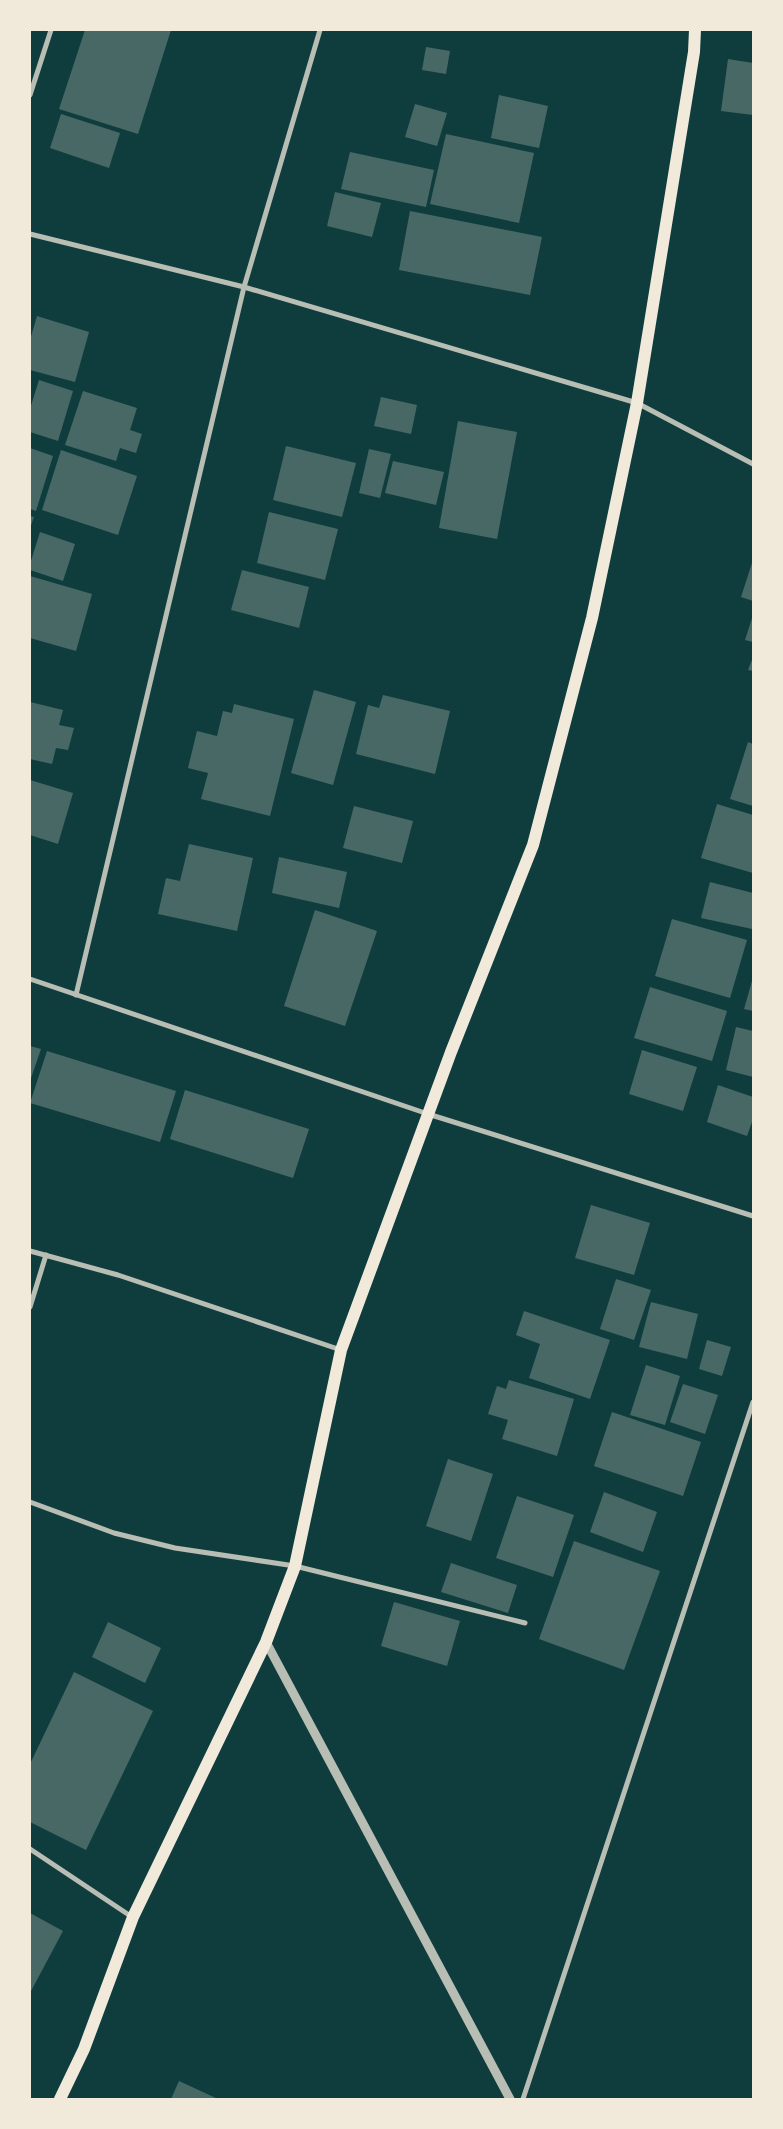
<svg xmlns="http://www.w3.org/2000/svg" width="783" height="2129" font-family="'Roboto Serif',serif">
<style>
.building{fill:#486865}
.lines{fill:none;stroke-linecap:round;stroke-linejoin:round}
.minor{stroke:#b8beb3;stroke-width:5}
.tertiary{stroke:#b8beb3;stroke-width:9}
.primary{stroke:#f1e9da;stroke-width:12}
</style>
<rect width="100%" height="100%" fill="#0f3d3e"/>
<g class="building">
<path d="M85 30H171L138 134 59 109Z"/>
<path d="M426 47 450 51 446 74 422 70Z"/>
<path d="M728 59 753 63V115L721 111Z"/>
<path d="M499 95 548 106 539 148 491 138Z"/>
<path d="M415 104 447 113 437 146 405 137Z"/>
<path d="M61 114 120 133 109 168 50 148Z"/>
<path d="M446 134 534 153 519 223 430 204Z"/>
<path d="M350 152 434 170 426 207 341 189Z"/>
<path d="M335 192 381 203 372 237 327 226Z"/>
<path d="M410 211 542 237 530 295 399 270Z"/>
<path d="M37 316 89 332 75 382 30 370V340Z"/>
<path d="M39 380 73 391 58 441 30 432V409Z"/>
<path d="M83 391 137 408 130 430 142 434 136 453 120 448 116 461 65 445Z"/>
<path d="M381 397 417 405 411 434 374 426Z"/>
<path d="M458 421 517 432 497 539 439 528Z"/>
<path d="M286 446 356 463 342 517 273 500Z"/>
<path d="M30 448 53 456 36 511 30 509Z"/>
<path d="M369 449 391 454 380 498 359 493Z"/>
<path d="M61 450 137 476 118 535 42 510Z"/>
<path d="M393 461 444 472 436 505 385 493Z"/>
<path d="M269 512 338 529 325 580 257 563Z"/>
<path d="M30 516 34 517 30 528Z"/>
<path d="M40 532 75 544 63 581 30 570V564Z"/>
<path d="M753 560V601L741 597Z"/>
<path d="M242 570 309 587 299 628 231 610Z"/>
<path d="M30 576 92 594 76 651 30 638Z"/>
<path d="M753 615V642L745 640Z"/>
<path d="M753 657V671L748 670Z"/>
<path d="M314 690 356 702 333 785 291 773Z"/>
<path d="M383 695 450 711 435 774 356 754 368 705 379 708Z"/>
<path d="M30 702 63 710 59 725 74 728 68 750 56 748 52 764 30 759Z"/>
<path d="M234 704 294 719 270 816 201 799 208 773 188 768 197 731 217 736 223 711 232 713Z"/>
<path d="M748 742 753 744V806L730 799Z"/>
<path d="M30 780 73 793 58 844 30 835Z"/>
<path d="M717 804 753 815V873L701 858Z"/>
<path d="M354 806 413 821 402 863 343 848Z"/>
<path d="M189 844 253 858 237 931 158 914 166 878 180 881Z"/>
<path d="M279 857 347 872 339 908 272 893Z"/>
<path d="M710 882 753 893 752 929 701 918Z"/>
<path d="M315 910 377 931 345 1026 284 1006Z"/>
<path d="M672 919 747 940 730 998 655 976Z"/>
<path d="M752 981H753V1011L744 1009Z"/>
<path d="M650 987 727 1011 712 1061 634 1038Z"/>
<path d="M736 1027 753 1031V1077L726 1070Z"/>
<path d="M30 1046 41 1049 30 1081Z"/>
<path d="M642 1050 697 1067 683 1111 629 1094Z"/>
<path d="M47 1051 176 1091 160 1142 30 1103Z"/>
<path d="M718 1085 753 1097V1119L747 1136 707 1122Z"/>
<path d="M185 1090 309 1129 293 1178 170 1139Z"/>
<path d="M591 1205 650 1223 634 1275 575 1258Z"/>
<path d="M616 1279 651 1290 634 1340 600 1329Z"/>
<path d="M651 1302 698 1314 687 1359 639 1347Z"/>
<path d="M524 1311 610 1340 590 1399 529 1378 540 1344 516 1335Z"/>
<path d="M707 1340 731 1347 722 1376 699 1369Z"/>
<path d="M646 1365 680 1376 665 1425 630 1415Z"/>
<path d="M509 1380 574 1399 557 1456 502 1439 508 1420 488 1414 497 1386 506 1389Z"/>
<path d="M683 1384 718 1395 705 1434 670 1422Z"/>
<path d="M612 1412 701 1442 683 1496 594 1466Z"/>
<path d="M448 1459 493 1474 471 1541 426 1526Z"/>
<path d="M604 1492 657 1512 643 1552 590 1532Z"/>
<path d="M517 1496 574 1515 553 1577 496 1558Z"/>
<path d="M574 1541 660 1571 624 1670 539 1639Z"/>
<path d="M451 1563 517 1585 508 1613 441 1592Z"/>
<path d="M394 1602 460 1621 447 1666 381 1646Z"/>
<path d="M108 1622 161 1648 145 1683 92 1657Z"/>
<path d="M74 1672 153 1711 86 1850 30 1822V1764Z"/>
<path d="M30 1913 63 1931 30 1993Z"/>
<path d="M179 2081 218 2099H171Z"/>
</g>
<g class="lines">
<g class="minor">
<path d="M30 95 51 30"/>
<path d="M30 234 244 287 637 403 753 464"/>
<path d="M30 979 428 1114 753 1216"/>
<path d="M76 995 244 287 320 30"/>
<path d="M30 1251 118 1275 341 1350"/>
<path d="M30 1307 46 1255"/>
<path d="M30 1502 114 1533 175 1548 295 1566 525 1623"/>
<path d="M30 1849 132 1917"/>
<path d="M523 2099 753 1402"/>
</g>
<path class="tertiary" d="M266 1642 510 2099"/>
<path class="primary" d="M60 2099 84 2049 133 1917 266 1642 295 1566 341 1350 451 1052 533 845 592 618 637 403 694 52 695 30"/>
</g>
<rect width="783" height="2129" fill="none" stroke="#f1e9da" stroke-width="62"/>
</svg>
